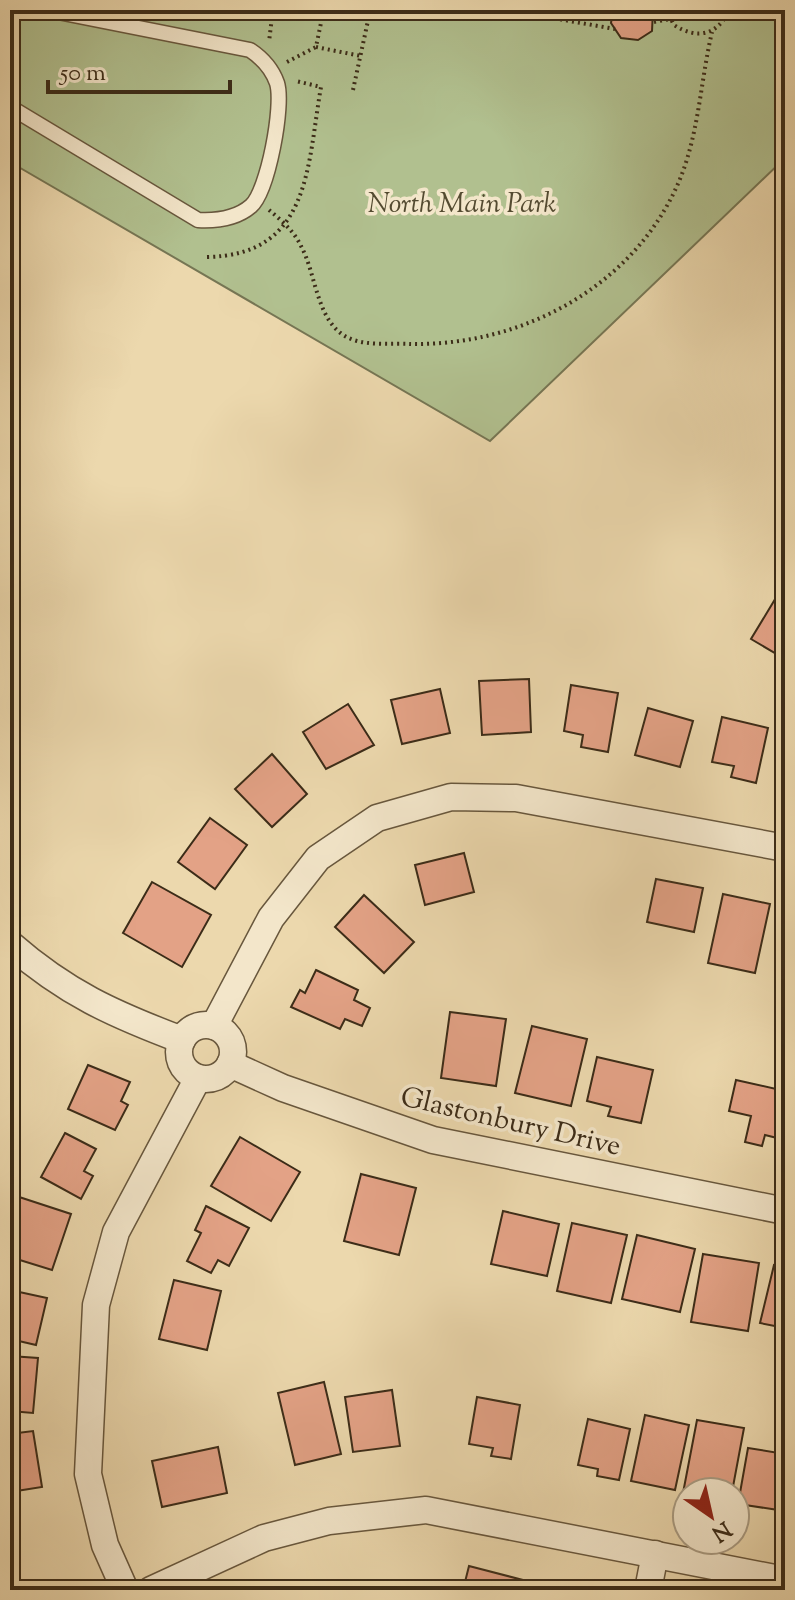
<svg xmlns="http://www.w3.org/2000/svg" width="795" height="1600" font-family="'Sorts Mill Goudy',serif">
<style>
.green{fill:#b1c08f;stroke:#767654;stroke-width:2}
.building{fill:#e3a286;stroke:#3c2c18;stroke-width:2}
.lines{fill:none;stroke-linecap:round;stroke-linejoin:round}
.lane-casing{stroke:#68573d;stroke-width:17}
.street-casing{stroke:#68573d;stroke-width:29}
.path{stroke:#3c2c18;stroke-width:4;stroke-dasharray:2 4;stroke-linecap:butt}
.lane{stroke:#f3e6ca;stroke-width:14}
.street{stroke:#f3e6ca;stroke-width:26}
.labels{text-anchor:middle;stroke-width:7;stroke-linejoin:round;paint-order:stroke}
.park-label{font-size:28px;font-style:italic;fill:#534a30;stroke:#f3e6ca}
.street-label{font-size:28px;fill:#3c2c18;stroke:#f3e6ca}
</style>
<rect width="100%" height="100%" fill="#ecd8ad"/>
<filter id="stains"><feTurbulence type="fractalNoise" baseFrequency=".0025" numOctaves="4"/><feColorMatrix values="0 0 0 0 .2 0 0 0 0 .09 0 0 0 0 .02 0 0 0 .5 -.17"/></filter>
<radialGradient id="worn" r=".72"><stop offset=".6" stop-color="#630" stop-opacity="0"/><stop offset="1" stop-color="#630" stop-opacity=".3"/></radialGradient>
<path class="green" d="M10 10H785V158L490 441 10 162Z"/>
<g class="building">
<path d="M613 10H653L652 31 638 40 621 38 611 23Z"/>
<path d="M777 596 785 601V659L751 639Z"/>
<path d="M529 679 531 732 482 735 479 681Z"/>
<path d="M571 685 618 693 608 752 581 747 583 735 564 731Z"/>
<path d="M440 689 450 733 402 744 391 700Z"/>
<path d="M348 704 374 745 326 769 303 732Z"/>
<path d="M648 708 693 721 680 767 635 755Z"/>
<path d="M722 717 768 728 756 783 731 777 734 766 712 762Z"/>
<path d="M272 754 307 794 272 827 235 789Z"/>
<path d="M210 818 247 845 215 889 178 862Z"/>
<path d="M464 853 474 892 425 905 415 865Z"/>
<path d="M656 879 703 888 694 932 647 922Z"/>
<path d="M152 882 211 915 182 967 123 933Z"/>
<path d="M723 894 770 904 755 973 708 963Z"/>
<path d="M364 895 414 942 384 973 335 927Z"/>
<path d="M785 936V980L778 979Z"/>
<path d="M316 970 358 990 354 1000 370 1008 362 1026 345 1019 340 1029 291 1007 300 990 305 993Z"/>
<path d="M450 1012 506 1019 496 1086 441 1078Z"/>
<path d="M532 1026 587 1039 571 1106 515 1093Z"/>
<path d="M597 1057 653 1070 641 1123 608 1116 611 1107 587 1101Z"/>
<path d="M88 1065 130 1082 121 1101 128 1105 115 1130 68 1109Z"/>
<path d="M736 1080 785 1091 781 1139 765 1135 762 1146 745 1142 751 1116 729 1111Z"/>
<path d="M65 1133 96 1149 84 1171 93 1176 81 1199 41 1177Z"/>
<path d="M240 1137 300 1172 271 1221 211 1186Z"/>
<path d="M361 1174 416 1188 399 1255 344 1241Z"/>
<path d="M10 1194 71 1214 52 1270 10 1257Z"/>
<path d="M206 1206 249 1228 229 1266 218 1260 211 1273 187 1261 201 1233 195 1230Z"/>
<path d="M503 1211 559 1224 547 1276 491 1264Z"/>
<path d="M572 1223 627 1235 611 1303 557 1291Z"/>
<path d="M637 1235 695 1249 680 1312 622 1299Z"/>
<path d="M703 1254 759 1263 748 1331 691 1322Z"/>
<path d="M774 1265 785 1267V1328L760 1323Z"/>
<path d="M174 1280 221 1291 207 1350 159 1339Z"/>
<path d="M10 1290 47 1298 36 1345 10 1339Z"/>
<path d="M10 1356 38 1358 33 1413 10 1411Z"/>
<path d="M324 1382 341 1454 295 1465 278 1393Z"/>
<path d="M392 1390 400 1446 353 1452 345 1397Z"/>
<path d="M477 1397 520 1405 511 1459 491 1456 493 1448 469 1444Z"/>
<path d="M645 1415 689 1425 675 1490 631 1481Z"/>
<path d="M588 1419 630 1429 619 1480 597 1476 598 1469 578 1465Z"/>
<path d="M697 1420 744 1428 732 1492 683 1493Z"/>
<path d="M33 1431 42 1487 10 1492V1434Z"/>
<path d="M218 1447 227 1493 162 1507 152 1461Z"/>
<path d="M748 1448 785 1454V1511L738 1504Z"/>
<path d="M469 1566 523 1580 520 1590H463Z"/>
</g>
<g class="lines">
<defs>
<g id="lane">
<path d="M10 14 21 10"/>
<path d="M10 107 198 220C217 221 236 219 251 206 268 191 284 105 277 83 272 69 262 58 250 50L48 10"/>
</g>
<g id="street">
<path d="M10 944C66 993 113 1014 182 1040"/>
<circle cx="206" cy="1052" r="27"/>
<path d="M214 1026 271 918 318 858 377 818 451 797 516 798 785 848"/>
<path d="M230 1064 283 1088 433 1140 785 1211"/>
<path d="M125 1590 105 1545 88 1474 96 1305 116 1232 198 1078"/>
<path d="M151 1590 264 1538 329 1521 426 1510 785 1580"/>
<path d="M648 1590 655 1554"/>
</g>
</defs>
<use href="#lane" class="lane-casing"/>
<use href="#street" class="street-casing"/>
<g class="path">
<path d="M232 10 272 17 269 42"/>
<path d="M319 10 322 18 335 10"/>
<path d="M507 10 615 29"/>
<path d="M666 10 674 25C697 40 718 35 729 10"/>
<path d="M654 22 670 19"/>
<path d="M316 47 361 56"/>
<path d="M287 62 316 47 322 18"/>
<path d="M353 90 369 16 378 10"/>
<path d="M269 210C281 220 294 231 301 246 317 275 316 325 351 339 368 346 393 343 411 344 521 346 631 288 677 186 699 137 700 83 712 32"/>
<path d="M207 257C311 255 307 166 321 87L296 81"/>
</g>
<use href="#lane" class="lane"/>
<use href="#street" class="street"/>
</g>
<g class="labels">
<g class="park-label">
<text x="462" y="212">North Main Park</text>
</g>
<g class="street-label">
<text transform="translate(511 1120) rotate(13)" y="10">Glastonbury Drive</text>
</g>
</g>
<rect width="795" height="1600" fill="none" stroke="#ecd8ad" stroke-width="40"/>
<rect x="12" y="12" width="771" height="1576" fill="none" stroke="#3c2c18" stroke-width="4"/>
<rect x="20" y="20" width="755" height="1560" fill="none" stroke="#3c2c18" stroke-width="2"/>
<g transform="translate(711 1516) rotate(146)"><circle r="38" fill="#f3e6ca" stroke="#aa9c83" stroke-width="2"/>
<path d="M0-6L14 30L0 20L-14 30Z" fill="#8f2418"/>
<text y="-12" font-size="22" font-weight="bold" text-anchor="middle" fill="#3c2c18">N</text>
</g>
<path d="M48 80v12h182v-12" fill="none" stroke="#3c2c18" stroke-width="4"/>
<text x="60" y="80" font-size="24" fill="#3c2c18" stroke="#f3e6ca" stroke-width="6" paint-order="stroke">50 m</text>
<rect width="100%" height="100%" filter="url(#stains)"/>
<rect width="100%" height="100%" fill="url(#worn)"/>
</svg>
